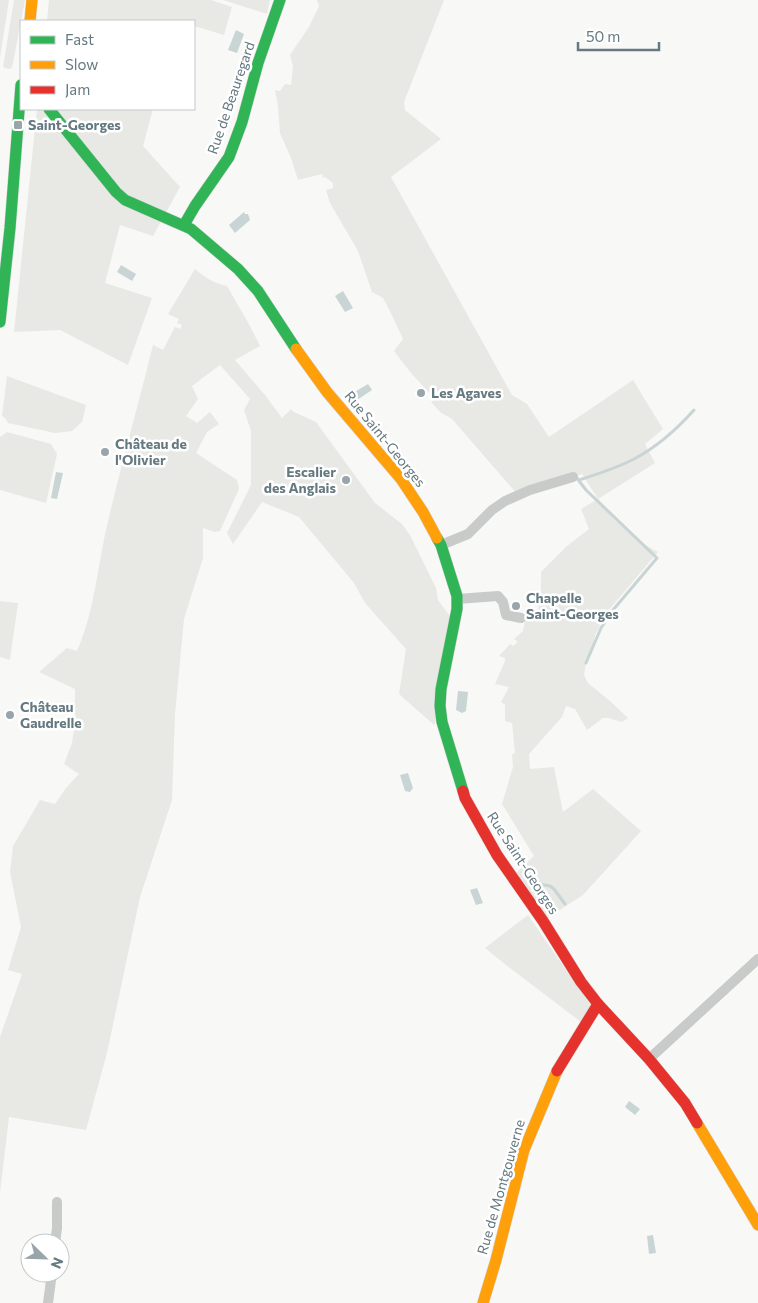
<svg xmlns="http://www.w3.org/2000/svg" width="758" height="1303" font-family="Commissioner,sans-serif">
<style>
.green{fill:#e8e9e5}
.water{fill:#c9d4d5}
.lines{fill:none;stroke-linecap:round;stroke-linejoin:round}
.stream{stroke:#c9d4d5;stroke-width:3}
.fast-casing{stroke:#d3d4d4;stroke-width:12}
.slow-casing{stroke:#d3d4d4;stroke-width:12}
.jam-casing{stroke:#d3d4d4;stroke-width:12}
.street{stroke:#c9cbcb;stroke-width:10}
.fast{stroke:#30b455;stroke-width:11}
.slow{stroke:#ff9f0a;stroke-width:11}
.jam{stroke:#e5322d;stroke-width:11}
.poi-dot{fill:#98a5aa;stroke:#fff;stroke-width:2}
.labels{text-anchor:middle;stroke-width:5;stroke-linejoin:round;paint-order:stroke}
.street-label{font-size:14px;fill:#657980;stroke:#fff}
.poi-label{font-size:14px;font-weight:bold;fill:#657980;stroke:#fff;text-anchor:start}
</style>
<rect width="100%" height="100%" fill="#f8f8f7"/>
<g class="green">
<path d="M0 0H9L0 58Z"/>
<path d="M14 0H25L12 68 8 69 3 67Z"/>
<path d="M49 0H211L232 7 224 35 194 26V21H47Z"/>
<path d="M223 0H270L267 14Z"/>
<path d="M317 0H444L404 102 405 110 441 139 391 177 512 395 527 404 549 437 633 380 663 429 645 444 655 463 598 499 622 526 640 542 658 552 608 611 595 635 593 649 586 663 584 675 588 683 610 701 628 718 622 722 608 718H603L587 730 575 709 566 706 562 717 529 754 530 769 554 767 563 812 593 789 641 831 583 895 543 921 512 877 534 856 502 804 513 767 512 754 515 753 512 723 505 721V705L501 702 509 687 495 684 505 661V658L499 656 510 644 513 646 518 642 514 639 523 631 525 621 522 620 537 617 541 593V572L567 546 589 529 581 509 598 499 582 474 518 495 452 419 440 412 431 402 435 399 411 373 394 351 403 339 390 311 383 298 372 292 358 251 330 203 326 190 333 188V183L325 177 323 178 322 174 298 180 291 158 280 133 278 106 275 90 280 91 285 84 291 85 293 66 290 55 309 27 319 6Z"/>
<path d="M37 109H153L143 146 180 187 153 236 120 225 105 283 152 298 128 365 60 330 14 332Z"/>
<path d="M195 269C206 278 213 283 227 286L250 326 260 346 235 360 265 395 282 418 291 409 294 412 316 422 375 503 402 524 410 535 436 588 438 600 455 623 440 706 434 725 399 694 406 649 365 603 354 583 299 517 262 502 233 544 227 533 251 485V431L244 410 250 399 220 365 192 386 198 399 186 416 197 423 210 412 219 424 207 432 196 453 237 480 239 489 220 531 215 532 203 528V558L184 619 175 714 172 800 140 897 107 1053 86 1130 9 1117 0 1193V1037L22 974 8 970 21 927 10 872 13 846 40 800 55 804 66 788 79 774 64 764 72 743 75 723V689L39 672 67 648 77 651C94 613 97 570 106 530 120 468 138 407 153 345L163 350 175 327 180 329 182 325 177 323 179 319 168 314Z"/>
<path d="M7 376 86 405 82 422 72 431 55 433 8 423 6 419 2 416Z"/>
<path d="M7 432 51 444 57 454 46 503 0 490V437Z"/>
<path d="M0 601 18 603 10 660 0 657Z"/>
<path d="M528 915 591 1006 581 1022 506 965 485 948Z"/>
</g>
<g class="water">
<path d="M236 30 244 34 237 53 228 50Z"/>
<path d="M244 212 245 214H248L250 220 235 233 229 225Z"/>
<path d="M121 265 136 274 132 281 117 272Z"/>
<path d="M343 291 353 308 345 312 335 296Z"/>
<path d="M368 384 372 390 357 400 353 393Z"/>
<path d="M56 472 63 473 57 499 51 498Z"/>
<path d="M458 691 468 692 466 711 462 713 456 710Z"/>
<path d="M408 773 413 788 410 792 405 791 400 775Z"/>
<path d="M477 888 483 903 476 905 470 890Z"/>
<path d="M629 1101 640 1109 635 1115 625 1107Z"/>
<path d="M653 1235 656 1253 649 1254 647 1236Z"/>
</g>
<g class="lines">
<g class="stream">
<path d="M576 477 586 490 657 558 613 610 601 628 586 663"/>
<path d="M579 480C598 474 617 468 634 459 657 447 677 429 694 410"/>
<path d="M523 872 527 878 537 881 539 884 550 886 554 889 565 904"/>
</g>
<defs>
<g id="fast">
<path d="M49 109 116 192 125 200 191 229 238 269 258 291 296 349"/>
<path d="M184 225 195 206 229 157 242 122 258 63 280 0"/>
<path d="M0 322 10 228 21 85"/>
<path d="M437 538 441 545 457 596V609L441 689 440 706 442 722 463 791"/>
</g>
<g id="slow">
<path d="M30 21 32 0"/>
<path d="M296 349 327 392 401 479 423 512 437 538"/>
<path d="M697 1123 758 1225"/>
<path d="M483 1303 496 1260 524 1150 557 1071"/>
</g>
<g id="jam">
<path d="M463 791 465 798 497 855 543 921 581 982 598 1004 649 1059 685 1103 697 1123"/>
<path d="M557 1071 598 1004"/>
</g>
</defs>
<use href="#fast" class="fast-casing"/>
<use href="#slow" class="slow-casing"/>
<use href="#jam" class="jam-casing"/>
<g class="street">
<path d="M441 545 468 534 492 510 505 501 530 490 573 477"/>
<path d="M457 599 498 596 503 602 506 615 521 618"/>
<path d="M649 1059 758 959"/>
<path d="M55 1243 57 1228V1202"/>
<path d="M48 1303 52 1273"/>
</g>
<use href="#fast" class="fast"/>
<use href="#slow" class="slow"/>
<use href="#jam" class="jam"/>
</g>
<g class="poi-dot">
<rect x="13" y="120" width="10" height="10" rx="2.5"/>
<circle cx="421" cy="393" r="5"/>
<circle cx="105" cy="452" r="5"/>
<circle cx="346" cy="480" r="5"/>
<circle cx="516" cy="606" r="5"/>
<circle cx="10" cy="715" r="5"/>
</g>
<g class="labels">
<g class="street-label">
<text transform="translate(231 98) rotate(-71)" y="5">Rue de Beauregard</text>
<text transform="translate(385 439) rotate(51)" y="5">Rue Saint-Georges</text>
<text transform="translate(523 863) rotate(57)" y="5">Rue Saint-Georges</text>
<text transform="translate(501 1187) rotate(-74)" y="5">Rue de Montgouverne</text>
</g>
<g class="poi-label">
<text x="28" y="130">Saint-Georges</text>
<text x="431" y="398">Les Agaves</text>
<text x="115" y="449">Château de<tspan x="115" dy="16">l'Olivier</tspan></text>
<text x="336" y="477" text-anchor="end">Escalier<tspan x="336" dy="16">des Anglais</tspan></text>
<text x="526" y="603">Chapelle<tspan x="526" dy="16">Saint-Georges</tspan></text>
<text x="20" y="712">Château<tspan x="20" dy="16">Gaudrelle</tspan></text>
</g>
</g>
<rect x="20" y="20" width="175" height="90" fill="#ffffff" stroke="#c1c9cc"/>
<rect x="30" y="36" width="25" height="8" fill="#30b455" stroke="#c1c9cc"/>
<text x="65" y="45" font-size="15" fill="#657980">Fast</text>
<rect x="30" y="61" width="25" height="8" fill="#ff9f0a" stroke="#c1c9cc"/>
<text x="65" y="70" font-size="15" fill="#657980">Slow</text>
<rect x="30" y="86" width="25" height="8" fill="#e5322d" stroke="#c1c9cc"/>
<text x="65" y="95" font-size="15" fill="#657980">Jam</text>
<g transform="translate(45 1258) rotate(113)"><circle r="24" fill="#ffffff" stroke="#c1c9cc"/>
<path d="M0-4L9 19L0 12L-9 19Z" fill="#98a5aa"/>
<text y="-8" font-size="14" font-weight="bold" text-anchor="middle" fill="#657980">N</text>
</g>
<path d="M578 42v8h81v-8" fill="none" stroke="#657980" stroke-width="2.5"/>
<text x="586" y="42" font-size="15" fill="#657980" stroke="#ffffff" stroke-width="4" paint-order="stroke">50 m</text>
</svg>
